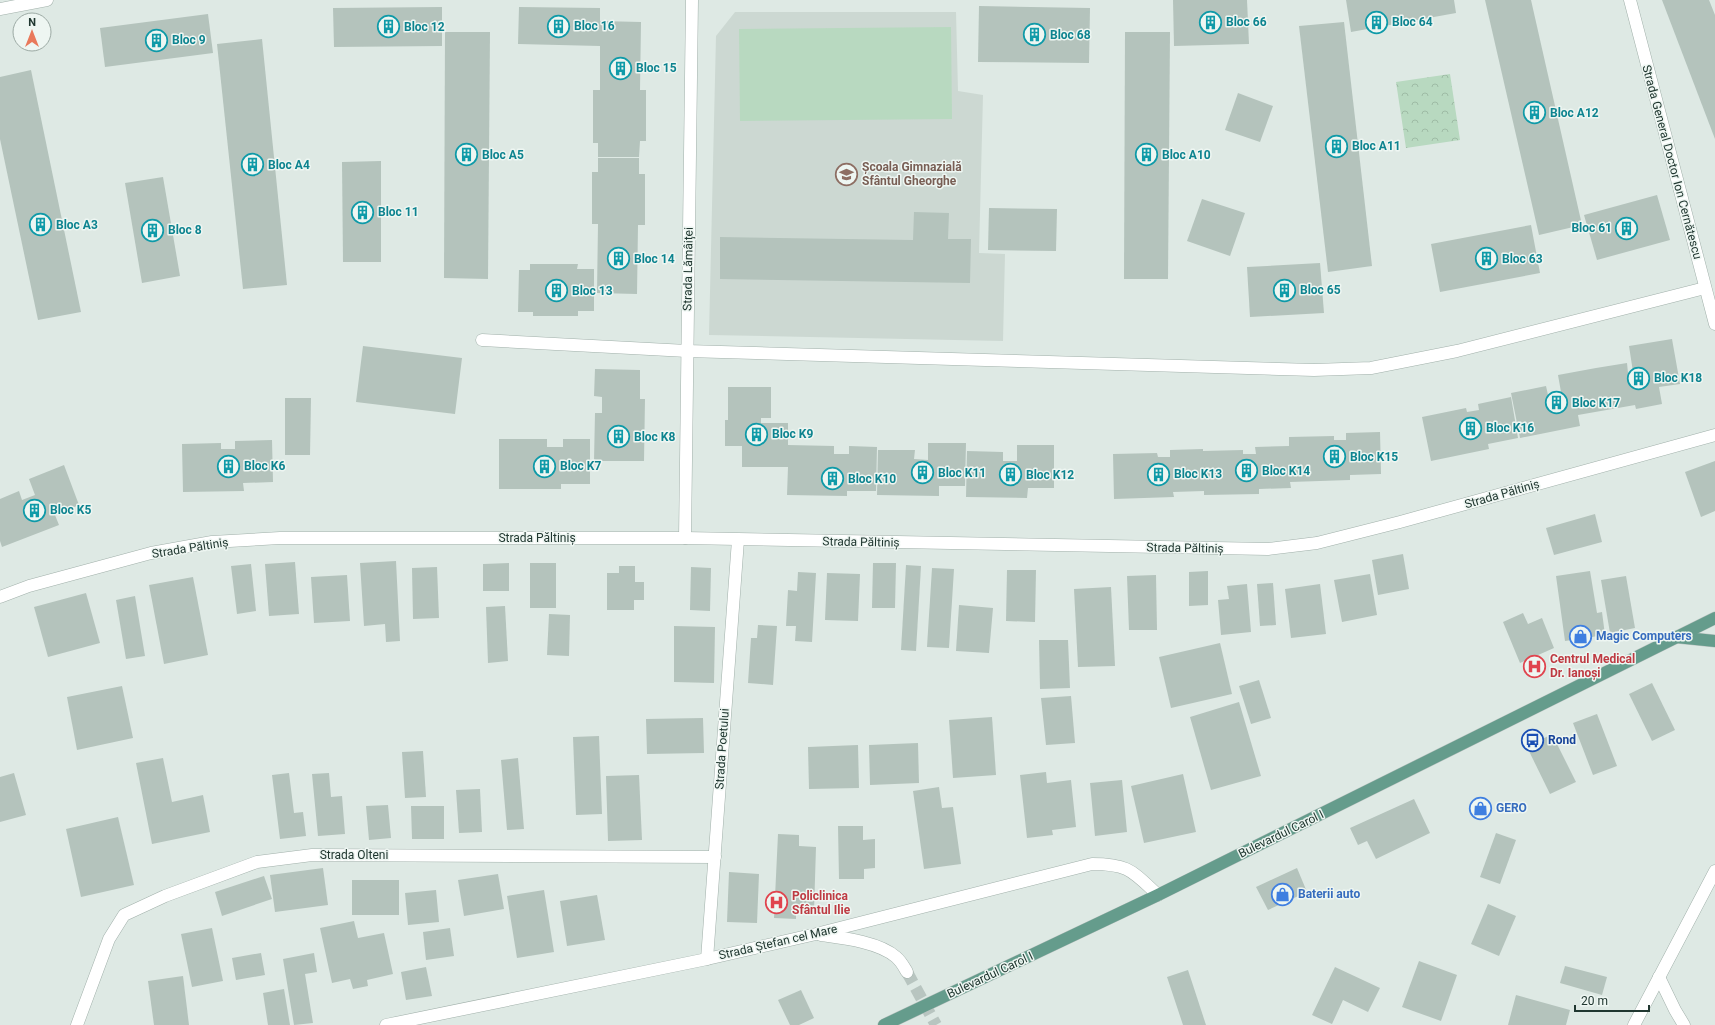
<svg xmlns="http://www.w3.org/2000/svg" width="1715" height="1025" font-family="Roboto,sans-serif">
<style>
.built{fill:#ccd8d2}
.park{fill:url(#park-crowns)}
.garden{fill:#b8d9c0}
.building{fill:#b4c3bc}
.lines{fill:none;stroke-linecap:round;stroke-linejoin:round}
.minor-tunnel{stroke:#b8c5c0;stroke-width:12;stroke-dasharray:12 6;stroke-linecap:butt}
.minor-casing{stroke:#a1b0aa;stroke-width:13}
.major-casing{stroke:#bcc3c1;stroke-width:13}
.minor{stroke:#fff;stroke-width:12}
.major{stroke:#659c8c;stroke-width:12}
.labels{text-anchor:middle;stroke-width:3;stroke-linejoin:round;paint-order:stroke}
.culture-label{font-size:12px;font-weight:bold;fill:#0d838f;stroke:#eef6f2;text-anchor:start}
.street-label{font-size:12px;fill:#203730;stroke:#eef6f2}
.education-label{font-size:12px;font-weight:bold;fill:#785e54;stroke:#eef6f2;text-anchor:start}
.shop-label{font-size:12px;font-weight:bold;fill:#366cbe;stroke:#eef6f2;text-anchor:start}
.health-label{font-size:12px;font-weight:bold;fill:#be3a42;stroke:#eef6f2;text-anchor:start}
.transit-label{font-size:12px;font-weight:bold;fill:#164399;stroke:#eef6f2;text-anchor:start}
</style>
<defs>
<pattern id="park-crowns" width="20" height="18" patternUnits="userSpaceOnUse"><rect width="20" height="18" fill="#b8d9c0"/><path d="M2 6a3 3 0 1 1 6 0M12 15a3 3 0 1 1 6 0" fill="none" stroke="#9ebba5"/></pattern>
</defs>
<rect width="100%" height="100%" fill="#dee9e4"/>
<path class="built" d="M735 12H956L958 91 983 95 979 253 1005 254 1003 341 709 335 716 36Z"/>
<path class="park" d="M1450 74 1460 140 1406 148 1396 82Z"/>
<path class="garden" d="M951 27 952 119 740 121 739 29Z"/>
<g class="building">
<path d="M1173 0H1247L1249 44 1174 46Z"/>
<path d="M1346 0H1454L1456 13 1351 32Z"/>
<path d="M1485 0H1531L1582 225 1539 235Z"/>
<path d="M1662 0H1709L1715 15V139Z"/>
<path d="M979 6 1090 8 1089 63 978 62Z"/>
<path d="M442 7V46L334 47 333 8Z"/>
<path d="M519 7 600 8V21L641 22 640 90H646V141H640L639 157H598V143H593V90H600V46L518 44Z"/>
<path d="M208 14 213 53 105 67 100 28Z"/>
<path d="M1344 22 1372 266 1328 272 1299 26Z"/>
<path d="M445 32H490L488 279 444 278Z"/>
<path d="M1125 32H1170L1168 279H1124Z"/>
<path d="M262 39 287 285 243 289 217 44Z"/>
<path d="M31 70 81 312 38 320 0 139V77Z"/>
<path d="M1238 93 1273 106 1260 142 1225 130Z"/>
<path d="M598 158H639V174H645V225H638L637 294 597 293 598 224H592V172H598Z"/>
<path d="M381 161V262H343L342 162Z"/>
<path d="M163 177 180 276 142 283 125 183Z"/>
<path d="M1657 195 1670 240 1597 260 1584 215Z"/>
<path d="M1202 199 1245 213 1230 256 1187 241Z"/>
<path d="M989 208 1057 209 1056 251 988 250Z"/>
<path d="M914 212 949 213 948 239H971L970 283 720 279V237L913 240Z"/>
<path d="M1531 225 1540 273 1440 292 1431 244Z"/>
<path d="M1320 263 1324 313 1250 317 1247 267Z"/>
<path d="M530 264H578L577 269H594V311H578V316H533V312H518L519 270H530Z"/>
<path d="M1672 339 1680 384 1659 387 1662 404 1636 409 1635 405 1578 415 1580 426 1520 438 1511 393 1546 386 1548 395 1561 392 1558 375 1596 368 1627 363 1628 373 1633 372 1629 346Z"/>
<path d="M363 346 462 358 455 414 356 402Z"/>
<path d="M595 369 640 370V399H645L644 461H594L595 413H602V397L594 396Z"/>
<path d="M728 387H771V418H761V423H788V445L834 446V454H849V446L877 447 876 491H847V496L787 495 788 467H742V446H725V420H728Z"/>
<path d="M1511 397 1518 438 1488 444 1489 449 1431 461 1422 417 1466 408 1467 412 1479 410 1478 404Z"/>
<path d="M285 398H311L310 455H285Z"/>
<path d="M1380 432 1381 474 1350 475V480L1290 482 1291 488 1259 489V494L1204 495V491L1173 492 1174 497 1114 499 1113 454 1157 453 1158 457H1170V450L1203 449V451L1243 450V454H1256L1255 447 1289 446V437L1334 436V440H1346V433Z"/>
<path d="M499 439H547V447H563V439H590V484H561V489H499Z"/>
<path d="M272 440 273 482 243 483 244 491 183 492 182 444 221 443V449H235V441Z"/>
<path d="M928 443H966L965 486H939V496L877 495 878 450H915L914 459 928 460Z"/>
<path d="M1017 445H1054V488H1028L1027 498 966 497 967 451 1003 452V461H1017Z"/>
<path d="M1715 461V511L1701 517 1685 472Z"/>
<path d="M64 465 79 505 55 515 59 525 2 547 0 541V499L19 491 22 500 35 495 29 479Z"/>
<path d="M1595 514 1602 542 1554 555 1546 528Z"/>
<path d="M1403 554 1409 589 1378 595 1372 560Z"/>
<path d="M396 561 400 641 386 642 385 624 364 626 360 563Z"/>
<path d="M295 562 299 614 269 616 265 564Z"/>
<path d="M509 563V591H483V564Z"/>
<rect x="530" y="563" width="26" height="45"/>
<path d="M873 563H896L895 608H872Z"/>
<path d="M251 564 256 611 237 614 231 566Z"/>
<path d="M906 565 921 566 916 651 901 650Z"/>
<path d="M619 566H635V582H644V600H634V610H607V573H619Z"/>
<path d="M437 567 439 618 413 619 412 568Z"/>
<path d="M691 567 711 568 710 611 690 610Z"/>
<path d="M932 568 954 569 949 648 927 647Z"/>
<path d="M1007 570H1036L1035 622 1006 621Z"/>
<path d="M1208 571V605L1189 606V572Z"/>
<path d="M1590 571 1597 613 1602 612 1605 635 1565 641 1556 576Z"/>
<path d="M798 572 816 573 812 642 795 641 796 626H786L788 590 797 591Z"/>
<path d="M827 573 860 574 858 621 825 620Z"/>
<path d="M1370 574 1377 615 1342 622 1334 580Z"/>
<path d="M347 575 350 621 314 623 311 577Z"/>
<path d="M1156 575 1157 630H1129L1127 576Z"/>
<path d="M1626 576 1635 628 1610 633 1601 580Z"/>
<path d="M193 577 208 655 164 664 149 585Z"/>
<path d="M1273 583 1276 625 1260 626 1257 584Z"/>
<path d="M1247 584 1251 632 1221 635 1218 600 1229 599 1227 586Z"/>
<path d="M1320 584 1326 634 1291 638 1285 589Z"/>
<path d="M1111 587 1115 666 1078 667 1074 589Z"/>
<path d="M86 593 100 643 48 657 34 607Z"/>
<path d="M135 596 145 656 126 659 116 600Z"/>
<path d="M959 605 993 608 989 653 956 651Z"/>
<path d="M505 606 508 661 488 663 486 607Z"/>
<path d="M1523 613 1528 624 1542 618 1554 648 1520 663 1503 622Z"/>
<path d="M549 614 570 615 569 656 547 655Z"/>
<path d="M758 625 777 626 773 685 748 683 751 638H757Z"/>
<path d="M674 626 715 627 714 683 674 682Z"/>
<path d="M1039 640H1068L1070 688 1040 689Z"/>
<path d="M1220 643 1232 694 1171 708 1159 657Z"/>
<path d="M1259 680 1271 718 1251 724 1239 686Z"/>
<path d="M1652 683 1675 730 1652 741 1629 694Z"/>
<path d="M122 686 133 738 77 750 67 697Z"/>
<path d="M1071 696 1075 743 1046 745 1041 698Z"/>
<path d="M1239 702 1261 776 1211 790 1190 717Z"/>
<path d="M1597 714 1617 766 1593 775 1573 723Z"/>
<path d="M992 717 996 775 953 778 949 720Z"/>
<path d="M703 718 704 753 647 754 646 719Z"/>
<path d="M1552 734 1576 782 1550 794 1527 747Z"/>
<path d="M599 736 602 814 576 815 573 737Z"/>
<path d="M918 743 919 783 870 785 869 745Z"/>
<path d="M858 745 859 788 809 789 808 747Z"/>
<path d="M423 751 426 797 405 798 402 752Z"/>
<path d="M163 758 172 802 203 795 210 832 152 844 136 763Z"/>
<path d="M518 758 524 829 507 830 501 760Z"/>
<path d="M1046 772 1047 783 1071 780 1076 827 1052 830 1053 835 1027 838 1020 775Z"/>
<path d="M14 773 26 815 0 822V777Z"/>
<path d="M289 773 294 813 303 812 306 836 280 839 272 775Z"/>
<path d="M329 773 331 797 342 796 345 834 318 836 312 774Z"/>
<path d="M1183 774 1196 832 1144 843 1131 786Z"/>
<path d="M639 775 642 840 608 841 606 776Z"/>
<path d="M1122 780 1127 832 1095 836 1090 783Z"/>
<path d="M939 787 942 808 953 807 961 864 924 869 913 791Z"/>
<path d="M480 789 482 832 459 833 456 790Z"/>
<path d="M1414 799 1430 833 1376 859 1367 841 1358 845 1350 828Z"/>
<path d="M388 805 391 838 369 840 366 806Z"/>
<path d="M411 806H444V839H412Z"/>
<path d="M118 817 134 885 81 897 66 829Z"/>
<path d="M838 826H863V840L875 839V868L864 869V879H839Z"/>
<path d="M1496 833 1516 840 1500 884 1480 877Z"/>
<path d="M778 834 799 835V846L816 847 814 911H796V919L774 918Z"/>
<path d="M323 868 328 905 275 912 270 875Z"/>
<path d="M1297 868 1307 892 1268 910 1256 887Z"/>
<path d="M729 872 759 874 757 923 727 922Z"/>
<path d="M498 874 504 909 464 916 458 880Z"/>
<path d="M264 876 272 899 222 916 215 892Z"/>
<rect x="352" y="880" width="47" height="35"/>
<path d="M436 890 439 922 408 925 405 893Z"/>
<path d="M544 890 554 952 517 958 507 896Z"/>
<path d="M597 895 605 940 567 946 560 901Z"/>
<path d="M1488 904 1516 916 1499 956 1471 944Z"/>
<path d="M354 921 358 938 384 933 393 974 367 980 368 986 353 989 350 979 332 983 320 928Z"/>
<path d="M212 928 223 981 192 987 181 934Z"/>
<path d="M450 928 454 956 426 960 423 932Z"/>
<path d="M261 953 265 975 236 980 232 958Z"/>
<path d="M314 953 317 972 305 974 313 1023 294 1025 283 959Z"/>
<path d="M1419 961 1457 975 1441 1021 1402 1007Z"/>
<path d="M1565 966 1607 977 1602 995 1560 983Z"/>
<path d="M426 967 432 996 406 1000 401 972Z"/>
<path d="M1335 967 1380 988 1368 1012 1343 1000 1332 1024 1312 1015Z"/>
<path d="M1188 970 1206 1025H1183L1167 977Z"/>
<path d="M183 976 189 1025H154L148 981Z"/>
<path d="M284 989 290 1025H268L263 993Z"/>
<path d="M801 990 814 1018 799 1025H790L778 1000Z"/>
<path d="M1516 995 1570 1010 1566 1025H1508Z"/>
</g>
<g class="lines">
<path class="minor-tunnel" d="M907 972 936 1025"/>
<defs>
<g id="minor">
<path d="M1630 0 1715 324"/>
<path d="M0 9 47 0"/>
<path d="M482 340 687 351 1314 370 1371 368 1457 351 1705 288"/>
<path d="M685 538 692 0"/>
<path d="M0 597 29 586 151 553 212 542 280 538H685L1268 549 1317 543 1400 522 1715 435"/>
<path d="M821 935C843 938 879 942 896 957 901 961 904 967 907 972"/>
<path d="M707 959 738 540"/>
<path d="M1659 977 1675 1010 1684 1025"/>
<path d="M77 1025 109 939 124 915 165 896 257 862 312 855 715 857"/>
<path d="M386 1025 707 959 816 934 1092 864C1129 864 1132 871 1158 895"/>
<path d="M1634 1025 1715 871"/>
</g>
<g id="major">
<path d="M1676 637 1715 641"/>
<path d="M884 1025 1158 895 1715 618"/>
</g>
</defs>
<use href="#minor" class="minor-casing"/>
<use href="#major" class="major-casing"/>
<use href="#minor" class="minor"/>
<use href="#major" class="major"/>
</g>
<defs>
<symbol id="building-ring" viewBox="-11 -11 22 22"><circle r="9.5" fill="#eef6f2" stroke="#0f9aa8" stroke-width="1.5"/><path d="M-4-6H4V6H1V3H-1V6H-4ZM-2.5-4.3h1.7v1.8h-1.7ZM.8-4.3h1.7v1.8H.8ZM-2.5-1h1.7V.8h-1.7ZM.8-1h1.7V.8H.8Z" fill="#0f9aa8"/></symbol>
<symbol id="school-ring" viewBox="-11 -11 22 22"><circle r="9.5" fill="#eef6f2" stroke="#8d6e63" stroke-width="1.5"/><path d="M0-5L7-2L0 1L-7-2ZM-4 1L0 2.5L4 1V4Q0 6-4 4Z" fill="#8d6e63"/></symbol>
<symbol id="shop-ring" viewBox="-11 -11 22 22"><circle r="9.5" fill="#eef6f2" stroke="#3f7fe0" stroke-width="1.5"/><path d="M-5-2.5h2.3a2.7 3.5 0 0 1 5.4 0H5L5.5 6h-11ZM-1.5-2.5h3a1.5 2.3 0 0 0-3 0Z" fill="#3f7fe0"/></symbol>
<symbol id="hospital-ring" viewBox="-11 -11 22 22"><circle r="9.5" fill="#eef6f2" stroke="#e0444e" stroke-width="1.5"/><path d="M-5-5h3v3.5h4V-5h3V5h-3V1.5h-4V5h-3Z" fill="#e0444e"/></symbol>
<symbol id="bus-ring" viewBox="-11 -11 22 22"><circle r="9.5" fill="#eef6f2" stroke="#1a4fb4" stroke-width="1.5"/><path d="M-5-6H5V4H4V6H2V4H-2V6H-4V4H-5ZM-3.5-4V0h7V-4ZM-3.5 1.2v1.5H-2V1.2ZM2 1.2v1.5H3.5V1.2Z" fill="#1a4fb4"/></symbol>
</defs>
<g fill-rule="evenodd">
<use href="#building-ring" x="1198" y="10" width="25" height="25"/>
<use href="#building-ring" x="1364" y="10" width="25" height="25"/>
<use href="#building-ring" x="546" y="14" width="25" height="25"/>
<use href="#building-ring" x="376" y="14" width="25" height="25"/>
<use href="#building-ring" x="1022" y="22" width="25" height="25"/>
<use href="#building-ring" x="144" y="28" width="25" height="25"/>
<use href="#building-ring" x="608" y="56" width="25" height="25"/>
<use href="#building-ring" x="1522" y="100" width="25" height="25"/>
<use href="#building-ring" x="1324" y="134" width="25" height="25"/>
<use href="#building-ring" x="454" y="142" width="25" height="25"/>
<use href="#building-ring" x="1134" y="142" width="25" height="25"/>
<use href="#building-ring" x="240" y="152" width="25" height="25"/>
<use href="#school-ring" x="834" y="162" width="25" height="25"/>
<use href="#building-ring" x="350" y="200" width="25" height="25"/>
<use href="#building-ring" x="28" y="212" width="25" height="25"/>
<use href="#building-ring" x="1614" y="216" width="25" height="25"/>
<use href="#building-ring" x="140" y="218" width="25" height="25"/>
<use href="#building-ring" x="606" y="246" width="25" height="25"/>
<use href="#building-ring" x="1474" y="246" width="25" height="25"/>
<use href="#building-ring" x="1272" y="278" width="25" height="25"/>
<use href="#building-ring" x="544" y="278" width="25" height="25"/>
<use href="#building-ring" x="1626" y="366" width="25" height="25"/>
<use href="#building-ring" x="1544" y="390" width="25" height="25"/>
<use href="#building-ring" x="1458" y="416" width="25" height="25"/>
<use href="#building-ring" x="744" y="422" width="25" height="25"/>
<use href="#building-ring" x="606" y="424" width="25" height="25"/>
<use href="#building-ring" x="1322" y="444" width="25" height="25"/>
<use href="#building-ring" x="216" y="454" width="25" height="25"/>
<use href="#building-ring" x="532" y="454" width="25" height="25"/>
<use href="#building-ring" x="1234" y="458" width="25" height="25"/>
<use href="#building-ring" x="910" y="460" width="25" height="25"/>
<use href="#building-ring" x="1146" y="462" width="25" height="25"/>
<use href="#building-ring" x="998" y="462" width="25" height="25"/>
<use href="#building-ring" x="820" y="466" width="25" height="25"/>
<use href="#building-ring" x="22" y="498" width="25" height="25"/>
<use href="#shop-ring" x="1568" y="624" width="25" height="25"/>
<use href="#hospital-ring" x="1522" y="654" width="25" height="25"/>
<use href="#bus-ring" x="1520" y="728" width="25" height="25"/>
<use href="#shop-ring" x="1468" y="796" width="25" height="25"/>
<use href="#shop-ring" x="1270" y="882" width="25" height="25"/>
<use href="#hospital-ring" x="764" y="890" width="25" height="25"/>
</g>
<g class="labels">
<g class="culture-label">
<text x="1226" y="26">Bloc 66</text>
<text x="1392" y="26">Bloc 64</text>
<text x="574" y="30">Bloc 16</text>
<text x="404" y="31">Bloc 12</text>
<text x="1050" y="39">Bloc 68</text>
<text x="172" y="44">Bloc 9</text>
<text x="636" y="72">Bloc 15</text>
<text x="1550" y="117">Bloc A12</text>
<text x="1352" y="150">Bloc A11</text>
<text x="482" y="159">Bloc A5</text>
<text x="1162" y="159">Bloc A10</text>
<text x="268" y="169">Bloc A4</text>
<text x="378" y="216">Bloc 11</text>
<text x="56" y="229">Bloc A3</text>
<text x="1612" y="232" text-anchor="end">Bloc 61</text>
<text x="168" y="234">Bloc 8</text>
<text x="634" y="263">Bloc 14</text>
<text x="1502" y="263">Bloc 63</text>
<text x="1300" y="294">Bloc 65</text>
<text x="572" y="295">Bloc 13</text>
<text x="1654" y="382">Bloc K18</text>
<text x="1572" y="407">Bloc K17</text>
<text x="1486" y="432">Bloc K16</text>
<text x="772" y="438">Bloc K9</text>
<text x="634" y="441">Bloc K8</text>
<text x="1350" y="461">Bloc K15</text>
<text x="244" y="470">Bloc K6</text>
<text x="560" y="470">Bloc K7</text>
<text x="1262" y="475">Bloc K14</text>
<text x="938" y="477">Bloc K11</text>
<text x="1174" y="478">Bloc K13</text>
<text x="1026" y="479">Bloc K12</text>
<text x="848" y="483">Bloc K10</text>
<text x="50" y="514">Bloc K5</text>
</g>
<g class="street-label">
<text transform="translate(1672 162) rotate(75)" y="4">Strada General Doctor Ion Cernătescu</text>
<text transform="translate(688 269) rotate(-89)" y="4">Strada Lămâiței</text>
<text transform="translate(1502 494) rotate(-16)" y="4">Strada Păltiniș</text>
<text x="537" y="542">Strada Păltiniș</text>
<text transform="translate(861 542) rotate(1)" y="4">Strada Păltiniș</text>
<text transform="translate(190 548) rotate(-9)" y="4">Strada Păltiniș</text>
<text transform="translate(1185 548) rotate(1)" y="4">Strada Păltiniș</text>
<text transform="translate(722 749) rotate(-86)" y="4">Strada Poetului</text>
<text transform="translate(1281 834) rotate(-26)" y="4">Bulevardul Carol I</text>
<text x="354" y="859">Strada Olteni</text>
<text transform="translate(778 942) rotate(-13)" y="4">Strada Ștefan cel Mare</text>
<text transform="translate(990 975) rotate(-25)" y="4">Bulevardul Carol I</text>
</g>
<g class="education-label">
<text x="862" y="171">Școala Gimnazială<tspan x="862" dy="14">Sfântul Gheorghe</tspan></text>
</g>
<g class="shop-label">
<text x="1596" y="640">Magic Computers</text>
<text x="1496" y="812">GERO</text>
<text x="1298" y="898">Baterii auto</text>
</g>
<g class="health-label">
<text x="1550" y="663">Centrul Medical<tspan x="1550" dy="14">Dr. Ianoși</tspan></text>
<text x="792" y="900">Policlinica<tspan x="792" dy="14">Sfântul Ilie</tspan></text>
</g>
<g class="transit-label">
<text x="1548" y="744">Rond</text>
</g>
</g>
<g transform="translate(32 32)"><circle r="19" fill="#eef6f2" stroke="#9caaa4"/>
<path d="M0-3L7 15L0 10L-7 15Z" fill="#e9795b"/>
<text y="-6" font-size="11" font-weight="bold" text-anchor="middle" fill="#203730">N</text>
</g>
<path d="M1575 1005v6h74v-6" fill="none" stroke="#203730" stroke-width="2"/>
<text x="1581" y="1005" font-size="12" fill="#203730" stroke="#eef6f2" stroke-width="3" paint-order="stroke">20 m</text>
</svg>
